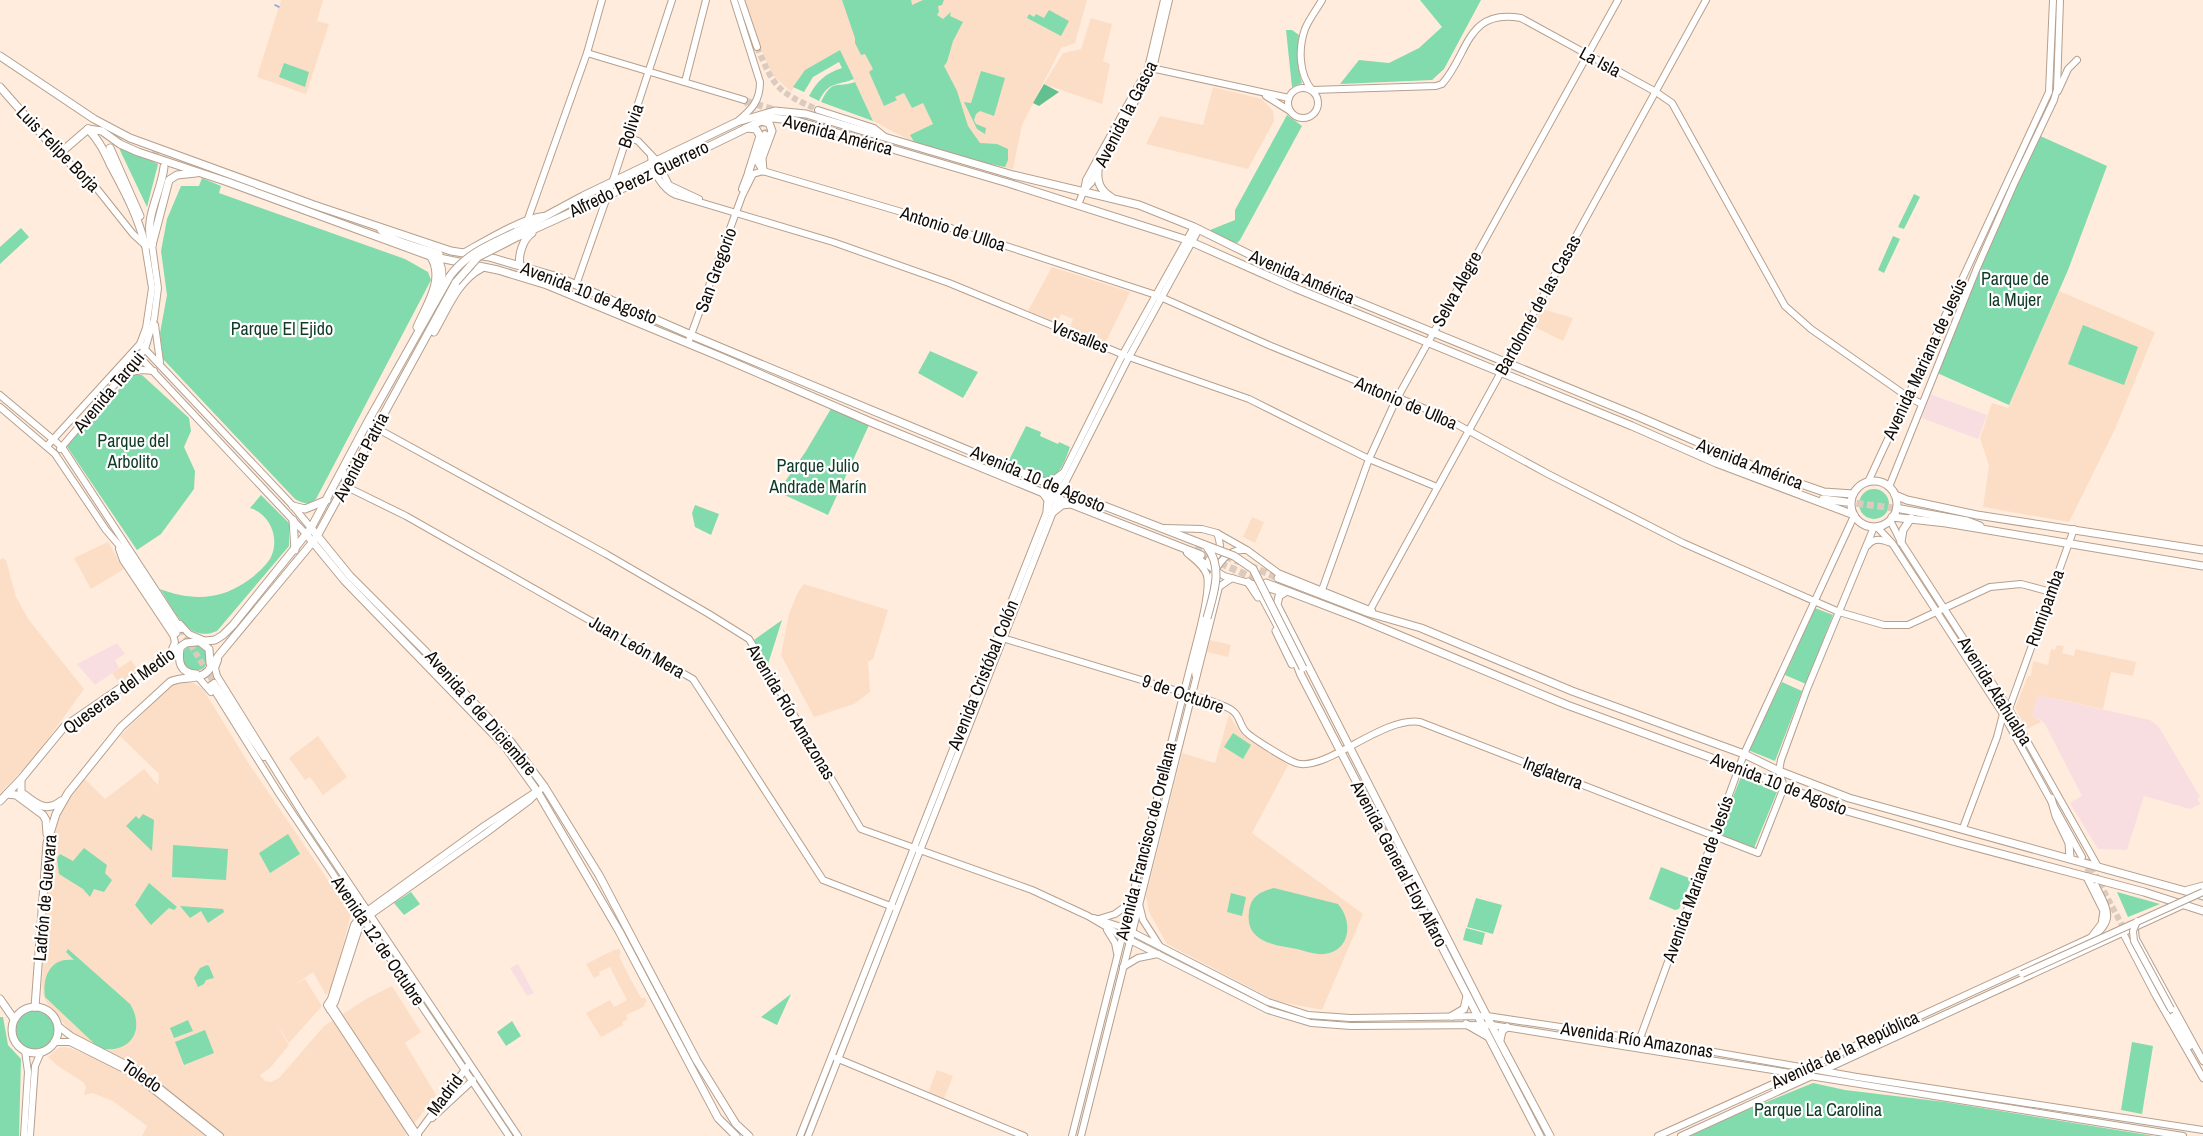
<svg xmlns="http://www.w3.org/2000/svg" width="2203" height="1136" font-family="'Archivo Narrow',sans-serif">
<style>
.commercial{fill:#f9dee1}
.built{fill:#fcdec6}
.green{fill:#81dbac}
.forest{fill:#61bf90}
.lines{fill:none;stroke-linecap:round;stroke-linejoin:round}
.stream{stroke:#7fa3ec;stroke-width:1.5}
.secondary-tunnel{stroke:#dccabd;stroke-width:6;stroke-dasharray:6 3;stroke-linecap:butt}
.primary-tunnel{stroke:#dccabd;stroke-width:7;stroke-dasharray:7 3.5;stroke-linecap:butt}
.secondary-casing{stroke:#b5a08e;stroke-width:8}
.primary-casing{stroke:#b5a08e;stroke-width:9}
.secondary{stroke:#fff;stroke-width:6}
.primary{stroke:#fff;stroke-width:7}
.secondary-bridge-casing{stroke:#b5a08e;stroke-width:8;stroke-linecap:butt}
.primary-bridge-casing{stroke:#b5a08e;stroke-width:9;stroke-linecap:butt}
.secondary-bridge{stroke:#fff;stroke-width:6}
.primary-bridge{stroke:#fff;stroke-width:7}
.labels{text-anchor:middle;stroke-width:4.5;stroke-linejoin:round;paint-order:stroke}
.street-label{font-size:18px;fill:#130c06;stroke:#fff}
.park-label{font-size:18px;fill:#103926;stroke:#fff}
</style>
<rect width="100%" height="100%" fill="#ffecdd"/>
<g class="commercial">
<path d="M1930 394 1987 415 1978 439 1922 418Z"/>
<path d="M117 643 125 654 115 660 119 668 95 685 77 664Z"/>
<path d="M2038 695 2150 720 2159 727 2200 797 2197 798 2200 804 2190 809 2144 796 2127 850 2098 849 2070 803 2082 796 2045 724 2040 719 2032 717Z"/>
<path d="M518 964 534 993 527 996 510 968Z"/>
</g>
<g class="built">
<path d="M281 0H323L317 21 329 24 306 94 257 77Z"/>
<path d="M743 0H1087L1075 43 1061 48 1022 125 1013 169 972 160 915 143 873 121 840 50 805 70 791 92 774 76 765 59Z"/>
<path d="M1091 18 1112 24 1103 61 1110 64 1102 104 1044 84 1063 53 1081 49Z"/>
<path d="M1213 87 1262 99 1273 111 1274 121 1248 169 1146 144 1160 116 1203 125Z"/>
<path d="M1052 267 1130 292 1105 344 1069 331 1073 319 1061 314 1057 323 1028 311Z"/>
<path d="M2059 291 2155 332 2115 429 2069 522 1983 507 1989 466 1980 438 1992 403 2008 408Z"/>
<path d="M1542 309 1573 318 1563 341 1531 325Z"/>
<path d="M1252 517 1264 522 1255 543 1243 537Z"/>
<path d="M108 542 124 569 91 589 74 558Z"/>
<path d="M2 558 6 560 16 597 28 619 84 689 35 757 0 793V560Z"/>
<path d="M804 584 888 610 873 659 868 662 870 692 854 704 814 717 781 655 789 614 798 592Z"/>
<path d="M1210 640 1231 645 1228 657 1207 652Z"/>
<path d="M2057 645 2064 646 2062 653 2074 656 2075 649 2136 662 2133 676 2111 672 2103 709 2038 695 2032 717 2039 719 2041 722 2027 729 2015 708 2028 676H2031L2033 661 2048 665 2051 649 2055 650Z"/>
<path d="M131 660 138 670 119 683 112 673Z"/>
<path d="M192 682 203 689 249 764 351 914 332 988 326 995 313 972 296 984 305 979 322 1006 289 1043 275 1022 289 1045 270 1068 260 1075 265 1081 271 1082 279 1078 324 1026 366 999 392 986 421 1032 405 1043 436 1095 405 1136H221L71 1032 46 1002 43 995 42 983 50 851 54 829 61 809 84 778 105 799 144 769 158 785 159 774 120 736 174 683Z"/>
<path d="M1229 715 1242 735 1288 765 1252 833 1363 914 1322 1010 1276 1001 1167 944 1149 912 1146 896 1182 753 1215 763Z"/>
<path d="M318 736 347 777 323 795 310 777 305 780 289 758Z"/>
<path d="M619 949 621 952 619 956 630 978 641 998H645L647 1001 644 1004 645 1006 626 1015 628 1019 622 1022 623 1025 601 1037 586 1013 610 1000 614 1007 627 1000 610 967 599 972 600 975 594 978 586 964 614 950Z"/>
<path d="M64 1047 70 1048 133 1075 207 1134 205 1136H142L147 1126 113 1101 92 1093 84 1095 86 1087 83 1082 58 1066 48 1057 58 1048Z"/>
<path d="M937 1070 953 1076 944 1099 928 1093Z"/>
</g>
<g class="green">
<path d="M842 0H911L912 5 923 0H944L942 5 938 6 939 12 937 15 943 19 951 12 950 16 963 22 953 41 947 62 944 66 957 91 968 126 980 143 997 144 1008 149V160L1005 167 972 160 915 143 910 135 933 124 923 103 912 108 904 93 895 97 897 100 884 106 869 72 873 69 865 54 861 55 855 43V38Z"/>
<path d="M1420 0H1481L1444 69 1432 80 1340 84 1359 60 1389 63 1419 48 1442 27Z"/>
<path d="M1049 10 1069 21 1061 36 1027 18 1029 14 1034 17 1036 14 1044 18Z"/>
<path d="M1286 30H1292L1299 35C1297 52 1297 67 1302 83L1292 87Z"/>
<path d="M840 50 854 79C836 86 829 81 819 101L809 96C817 81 826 73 842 68L839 62 813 77 804 92 793 87 805 70Z"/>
<path d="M284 63 309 72 305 87 279 77Z"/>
<path d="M981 71 1005 78 994 116 980 111 976 114 974 120 976 124 986 128 985 134 977 129 964 102 971 103Z"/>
<path d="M855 82 873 121 821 102C833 77 837 89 855 82Z"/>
<path d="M1287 115 1302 126 1240 240 1237 243 1231 242 1210 230 1235 220V210Z"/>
<path d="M2038 135 2107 166 2068 270 2009 405 1935 372Z"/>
<path d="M117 144 158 164 147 207Z"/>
<path d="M202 178 221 186 219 193 405 259 428 272 431 280 316 499C308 505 304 504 295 499L163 359 160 333 167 295 161 251 167 219 181 186H199Z"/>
<path d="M1914 194 1920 197 1904 229 1898 227Z"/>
<path d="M21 228 29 237 0 264V247Z"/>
<path d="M1893 236 1900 239 1884 273 1878 270Z"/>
<path d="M2083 325 2138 347 2124 385 2068 364Z"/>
<path d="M930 351 978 372 963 398 918 373Z"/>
<path d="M133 375H142L189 418 191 431 184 447 195 471 194 489 161 534 137 550 66 445Z"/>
<path d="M832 407 869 425 828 515 778 492 806 451Z"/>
<path d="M1026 426 1041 432 1040 436 1058 444 1059 442 1070 447C1067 455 1063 468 1057 473 1044 485 1021 468 1008 462Z"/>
<circle cx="1874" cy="504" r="15"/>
<path d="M261 495 289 523V546L217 631C187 644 174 609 160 589 181 597 202 600 224 593 239 588 263 572 271 557 280 538 270 514 250 508Z"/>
<path d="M695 505 719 514 711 535 695 527 692 513Z"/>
<path d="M1815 608 1833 615 1806 684 1785 675Z"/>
<path d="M782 620 768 664V665L754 640Z"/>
<circle cx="195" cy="658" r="13"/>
<path d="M1782 682 1802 691 1775 761 1748 750Z"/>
<path d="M1233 733 1251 745 1243 759 1224 747Z"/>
<path d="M1741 777 1777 792 1754 848 1718 834Z"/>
<path d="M143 814 154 820 152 851 126 826 136 816 139 819Z"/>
<path d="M288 834 300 854 270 873 259 853Z"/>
<path d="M173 845 228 849 226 880 172 877Z"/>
<path d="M84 848 107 865 105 873 112 880 104 892 94 889 90 897 83 889 59 874 57 858 60 854 73 861Z"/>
<path d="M1661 867 1689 878 1690 883 1679 909 1675 910 1649 899Z"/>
<path d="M149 883 177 907 174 910 169 908 151 925 135 905Z"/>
<path d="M1274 888 1338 904C1353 921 1351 951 1324 954 1316 955 1305 951 1297 949 1274 945 1245 942 1249 912 1251 896 1260 892 1274 888Z"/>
<path d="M411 892 420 904 404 915 394 903Z"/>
<path d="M2117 892 2160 904 2128 917Z"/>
<path d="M1231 893 1246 897 1242 916 1227 912Z"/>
<path d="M1476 898 1502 905 1493 934 1467 927Z"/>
<path d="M180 906 223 909 224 912 208 923 201 911 190 918Z"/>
<path d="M1466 928 1485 933 1482 945 1463 940Z"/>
<path d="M68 949 130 1004C146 1030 130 1055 99 1048L45 997C42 976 51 957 74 960L66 952Z"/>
<path d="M207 965 209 966 214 978 206 980 204 984 198 987 194 978 200 968Z"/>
<path d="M791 994 777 1025 761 1017Z"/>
<circle cx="35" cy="1030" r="21"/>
<path d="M0 1017H3L8 1045 21 1059 19 1136H0Z"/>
<path d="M188 1020 193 1031 174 1038 170 1028Z"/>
<path d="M512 1021 521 1036 506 1046 497 1032Z"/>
<path d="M205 1030 214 1053 184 1065 175 1042Z"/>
<path d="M2132 1042 2153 1046 2142 1114 2121 1110Z"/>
<path d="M1813 1083 1845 1090 1945 1102 2154 1136H1690L1739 1113Z"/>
</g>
<path class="forest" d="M1044 84 1059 92 1039 106 1033 103Z"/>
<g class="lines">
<path class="stream" d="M275 5 279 7"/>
<g class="secondary-tunnel">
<path d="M757 47C775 89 777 91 818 110"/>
<path d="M744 100 760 119 765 134"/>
<path d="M181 629 214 683"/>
<path d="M2087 859 2125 931"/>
<path d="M2083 860 2093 880"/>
</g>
<g class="primary-tunnel">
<path d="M746 101 778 111"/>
<path d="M791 115 814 121"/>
<path d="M152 152 161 156 164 164"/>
<path d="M1846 502 1901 509"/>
<path d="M1196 545 1240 562"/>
<path d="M1201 555 1261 581"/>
<path d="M1250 566 1278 578"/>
</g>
<defs>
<g id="secondary">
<path d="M734 0 760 82C760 101 752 109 738 121"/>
<path d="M741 0 757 47"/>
<path d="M1322 0C1317 9 1309 19 1305 29 1298 49 1299 74 1312 90L1436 86 1442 84C1469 54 1466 8 1521 18L1656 92 1672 103 1785 306 1811 329 1908 397 1922 404"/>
<path d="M587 53 744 100"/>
<path d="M1151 68 1289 98"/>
<path d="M685 82 706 0"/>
<circle cx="1303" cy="103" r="15"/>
<path d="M2058 91 2068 69 2077 60"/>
<path d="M1266 96 1290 111"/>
<path d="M818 110 874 128 884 136"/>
<path d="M627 137 638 141 657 161 669 185 699 199"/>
<path d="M759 153 758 163 763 171 905 213 1156 295 1271 346 1438 414 1548 474 1683 543 1839 612 1884 625H1908L1990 587 2021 584 2051 592"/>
<path d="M651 156C652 171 662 189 676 195L833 242 949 283 1129 357 1249 399 1369 459 1437 487"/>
<path d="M757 156 765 134"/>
<path d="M742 189 750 168"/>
<path d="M1085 189 1091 183 1153 68 1169 0"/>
<path d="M1078 205 1084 190 1086 180 1148 68 1164 0"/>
<path d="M525 227 587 53 602 0"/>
<path d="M463 253C483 242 522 218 543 216"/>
<path d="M576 285 614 177 672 0"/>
<path d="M155 325 160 362"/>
<path d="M688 343 742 196 753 174 763 171"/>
<path d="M140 344 293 506 311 528"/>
<path d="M134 351 307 535"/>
<path d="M126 373 142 370 154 371"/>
<path d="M0 395 62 447 181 629"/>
<path d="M0 407 55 454 106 530 130 558"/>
<path d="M367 423 606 554 709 614 749 639 861 829 1032 890 1088 916 1122 936 1268 1010 1311 1023 1351 1026 1492 1025 2183 1136"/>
<path d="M47 446 140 344 146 328 152 288 145 245 133 234 94 185 59 154"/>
<path d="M60 449 145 349 154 319 158 288 152 245"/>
<path d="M343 469 345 480 351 489 406 516 693 679 823 880 893 907"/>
<path d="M1868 482 2049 92 2053 0"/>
<path d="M1889 487 1977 268 2014 184 2054 100 2057 89 2060 0"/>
<path d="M1890 520 1901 542 2009 709 2097 865"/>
<path d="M1877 527 1892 543 2003 714 2082 857"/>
<path d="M1165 528 1202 529 1217 533 1247 550 1278 573 1372 611"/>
<path d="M1868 545C1875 537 1882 540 1891 543"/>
<path d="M119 549 123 560 173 635 175 642 170 654"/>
<path d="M1194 556 1224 576 1281 592"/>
<path d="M1209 560C1223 556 1221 544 1217 533"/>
<path d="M1209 584C1215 568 1225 549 1244 550"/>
<path d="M1322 590 1369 459 1395 402 1618 0"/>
<path d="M1370 610 1706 0"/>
<path d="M180 624 189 634 203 640"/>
<path d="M999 637 1214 702C1220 705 1230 707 1234 712 1240 717 1240 726 1246 732 1252 738 1287 760 1296 763 1325 773 1382 716 1420 722L1758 853 1784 787 1779 771 1781 760 1807 689 1874 527"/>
<path d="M218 660 215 668 217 676 304 816 518 1136"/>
<path d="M198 677 211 692"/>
<path d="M214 683 264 757"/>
<path d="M211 685 278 792 509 1136"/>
<path d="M2009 709 2074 529"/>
<path d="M1963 828 1997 737 2003 714"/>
<path d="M1139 904 1143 920 1159 945"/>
<path d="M1094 918 1124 928 1268 1002 1308 1015 1350 1018 1487 1016 1640 1039 1857 1077 2203 1130"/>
<path d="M1099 919 1115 914 1130 903"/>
<path d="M1107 930 1115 943 1117 953"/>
<path d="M2135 931 2136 939 2203 1061"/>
<path d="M2123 933 2156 996 2203 1078"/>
<path d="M1123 967 1138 958 1158 954"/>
<path d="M331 1004 418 1136"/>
<path d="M330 1010 335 1002 360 925 363 920 486 833 530 800 544 786"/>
<path d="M2173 1016 2190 1046"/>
<path d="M58 1026 71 1036 137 1070 220 1136"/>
<path d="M1639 1041 1744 754 1854 516"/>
<path d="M54 1042H70L134 1074 212 1136"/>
<path d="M836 1058 1024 1136"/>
<path d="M1809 1067 2092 937C2116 920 2107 909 2096 886"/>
<path d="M1824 1070 2183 905"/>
<path d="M432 1118 473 1080"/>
<path d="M24 1136 28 1072 25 1051"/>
<path d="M30 1136 35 1066 41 1052"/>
<path d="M413 1136 327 1005 331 999 354 925 360 916 484 826 537 791"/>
<path d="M416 1136 467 1067"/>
<path d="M800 1136 1057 486 1123 354 1194 227"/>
<path d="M808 1136 1062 489 1129 357 1199 229"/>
<path d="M1072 1136 1193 656C1197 640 1213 587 1206 573 1202 564 1194 559 1187 553"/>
<path d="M1081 1136 1219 587 1232 578"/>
<path d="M1658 1136 1797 1073"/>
<path d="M1681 1136 1812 1076"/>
</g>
<g id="primary">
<path d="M0 56 94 119 130 138 314 205 451 251 489 257 558 277 698 338 1071 493 1205 545"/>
<path d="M0 87 59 154 88 129"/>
<path d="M761 121 769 123 772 131 762 158 763 171"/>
<path d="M746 128 756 129 760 136 749 171"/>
<path d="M88 129 102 131 120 144 138 152 225 181 430 256 498 270 547 285 721 357 873 423 1053 497 1201 555"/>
<path d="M88 129C99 140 105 153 111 166 125 192 138 216 145 245H152"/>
<path d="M110 148 140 216"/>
<path d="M1098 170C1097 182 1100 190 1111 197"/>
<path d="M381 230C395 244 421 247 439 254"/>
<path d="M516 232 583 196 737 122 775 111 806 114 1013 175 1139 205 1194 227 1283 271 1637 416 1772 474 1824 492 1853 494"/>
<path d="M517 237 603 198 761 121 773 118 797 121 1008 183 1187 240 1295 288 1632 426 1716 463 1854 515"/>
<path d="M152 245 169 180 177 175 196 173"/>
<path d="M152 245C143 218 161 194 164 167"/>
<path d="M520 265C518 255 523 239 532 233"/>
<path d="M436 293C443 281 444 271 438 259"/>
<path d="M417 327C426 306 445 279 431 257"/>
<path d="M434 332C448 308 457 281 482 268"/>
<circle cx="1874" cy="504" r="23"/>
<path d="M1045 482 1054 480 1062 474"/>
<path d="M1043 493 1048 500 1047 510"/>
<path d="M1895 495 1907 500 1977 515 2203 550"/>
<path d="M1823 499 1846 502"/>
<path d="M293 506 305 509 327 500"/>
<path d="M1901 509 1967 521 1980 526"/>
<path d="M1052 513 1062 505 1070 504"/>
<path d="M1892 517 1946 523 2203 566"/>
<path d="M293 520 295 550"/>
<path d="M311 528 350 576 426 652 511 742 544 786 599 875 697 1061 736 1124 749 1136"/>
<path d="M307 535 344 580 504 745 537 791 619 931 718 1118 736 1136"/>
<path d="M1901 542 1903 530 1911 518"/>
<path d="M126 555 176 633"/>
<path d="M1278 578 1369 613 1421 628 1572 691 1744 754 1779 771 1849 798 2203 896"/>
<path d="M1248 582 1258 597"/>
<path d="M1266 583 1358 618 1567 705 1739 768 1840 809 1956 842 2144 892 2203 911"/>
<path d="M1259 591 1282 634"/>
<path d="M1284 593 1279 596 1277 605 1500 1042 1550 1136"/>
<path d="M1276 631 1292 664"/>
<path d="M200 642 209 649 210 663"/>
<path d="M180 649C178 662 180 673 196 674"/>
<path d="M1294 657 1301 675 1540 1136"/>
<path d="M1196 675 1195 667 1207 618"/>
<path d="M21 781V792C34 802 45 814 61 801"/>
<path d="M7 794 16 795 43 815 46 820 47 834"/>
<path d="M2051 798 2056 816 2069 843 2070 858"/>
<path d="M0 801 22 778 64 727 186 643 215 640 223 635 233 625 311 528 367 423 450 276"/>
<path d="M2087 877 2104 911 2102 924 2092 937"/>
<path d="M2188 890 2203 886"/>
<path d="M0 999 14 1019"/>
<path d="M35 1007 47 843 56 814 68 793 121 727 170 682C181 676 199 681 208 671 212 666 215 660 219 655L316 538 456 282"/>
<circle cx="35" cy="1030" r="23"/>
<path d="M1452 1016 1464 1009 1467 996"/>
<path d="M1466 1024 1487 1036"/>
<path d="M1500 1040 1502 1031 1507 1027"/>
</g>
</defs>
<use href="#secondary" class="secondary-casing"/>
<use href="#primary" class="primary-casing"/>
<use href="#secondary" class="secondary"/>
<use href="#primary" class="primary"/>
<defs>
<g id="secondary-bridge">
<path d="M2137 921 2133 931 2134 941 2171 1009"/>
<path d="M2022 974 2203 892"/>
</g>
<g id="primary-bridge">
<path d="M450 276C467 253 491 244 516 232"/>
<path d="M456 282 478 257 517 237"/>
<path d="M1205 545 1234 556 1253 569 1303 668"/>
<path d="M1207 547C1224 568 1213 595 1207 618"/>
</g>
</defs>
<use href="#secondary-bridge" class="secondary-bridge-casing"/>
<use href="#primary-bridge" class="primary-bridge-casing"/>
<use href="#secondary-bridge" class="secondary-bridge"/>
<use href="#primary-bridge" class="primary-bridge"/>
</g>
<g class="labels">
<g class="street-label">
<text transform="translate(1600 62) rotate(28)" y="6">La Isla</text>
<text transform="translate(1126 114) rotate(-63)" y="6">Avenida la Gasca</text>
<text transform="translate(631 126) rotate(-72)" y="6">Bolivia</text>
<text transform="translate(838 135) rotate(15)" y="6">Avenida América</text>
<text transform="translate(58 149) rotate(46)" y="6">Luis Felipe Borja</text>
<text transform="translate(639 179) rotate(-26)" y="6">Alfredo Perez Guerrero</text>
<text transform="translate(953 229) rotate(18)" y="6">Antonio de Ulloa</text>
<text transform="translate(716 270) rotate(-70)" y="6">San Gregorio</text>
<text transform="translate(1302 277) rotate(23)" y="6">Avenida América</text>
<text transform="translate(1457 289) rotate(-61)" y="6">Selva Alegre</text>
<text transform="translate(589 293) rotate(21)" y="6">Avenida 10 de Agosto</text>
<text transform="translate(1538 305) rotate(-61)" y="6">Bartolomé de las Casas</text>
<text transform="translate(1080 337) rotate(22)" y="6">Versalles</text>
<text transform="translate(1925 359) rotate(-65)" y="6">Avenida Mariana de Jesús</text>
<text transform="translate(109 392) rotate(-50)" y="6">Avenida Tarqui</text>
<text transform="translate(1406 403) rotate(23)" y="6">Antonio de Ulloa</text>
<text transform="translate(361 457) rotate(-62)" y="6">Avenida Patria</text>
<text transform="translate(1750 464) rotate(21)" y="6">Avenida América</text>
<text transform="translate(1038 479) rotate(23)" y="6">Avenida 10 de Agosto</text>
<text transform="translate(2045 608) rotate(-70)" y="6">Rumipamba</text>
<text transform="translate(637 647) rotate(30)" y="6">Juan León Mera</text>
<text transform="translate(983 675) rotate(-68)" y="6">Avenida Cristóbal Colón</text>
<text transform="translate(119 691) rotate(-36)" y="6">Queseras del Medio</text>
<text transform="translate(1995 691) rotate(58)" y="6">Avenida Atahualpa</text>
<text transform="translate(1183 694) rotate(19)" y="6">9 de Octubre</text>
<text transform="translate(791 712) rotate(59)" y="6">Avenida Río Amazonas</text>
<text transform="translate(481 713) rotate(49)" y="6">Avenida 6 de Diciembre</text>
<text transform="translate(1553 773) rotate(21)" y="6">Inglaterra</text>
<text transform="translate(1779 784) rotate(21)" y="6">Avenida 10 de Agosto</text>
<text transform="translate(1146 841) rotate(-76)" y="6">Avenida Francisco de Orellana</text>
<text transform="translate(1399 864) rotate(62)" y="6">Avenida General Eloy Alfaro</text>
<text transform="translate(1698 879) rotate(-70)" y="6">Avenida Mariana de Jesús</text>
<text transform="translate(45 898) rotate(-85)" y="6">Ladrón de Guevara</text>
<text transform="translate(378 941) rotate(56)" y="6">Avenida 12 de Octubre</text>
<text transform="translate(1637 1040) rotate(9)" y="6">Avenida Río Amazonas</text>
<text transform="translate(1845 1050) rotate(-25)" y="6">Avenida de la República</text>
<text transform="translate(142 1076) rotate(34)" y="6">Toledo</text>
<text transform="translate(445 1095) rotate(-53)" y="6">Madrid</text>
</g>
<g class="park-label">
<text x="2015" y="285">Parque de<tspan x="2015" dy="21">la Mujer</tspan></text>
<text x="282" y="335">Parque El Ejido</text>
<text x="133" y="447">Parque del<tspan x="133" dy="21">Arbolito</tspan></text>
<text x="818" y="472">Parque Julio<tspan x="818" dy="21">Andrade Marín</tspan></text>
<text x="1818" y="1116">Parque La Carolina</text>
</g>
</g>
</svg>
